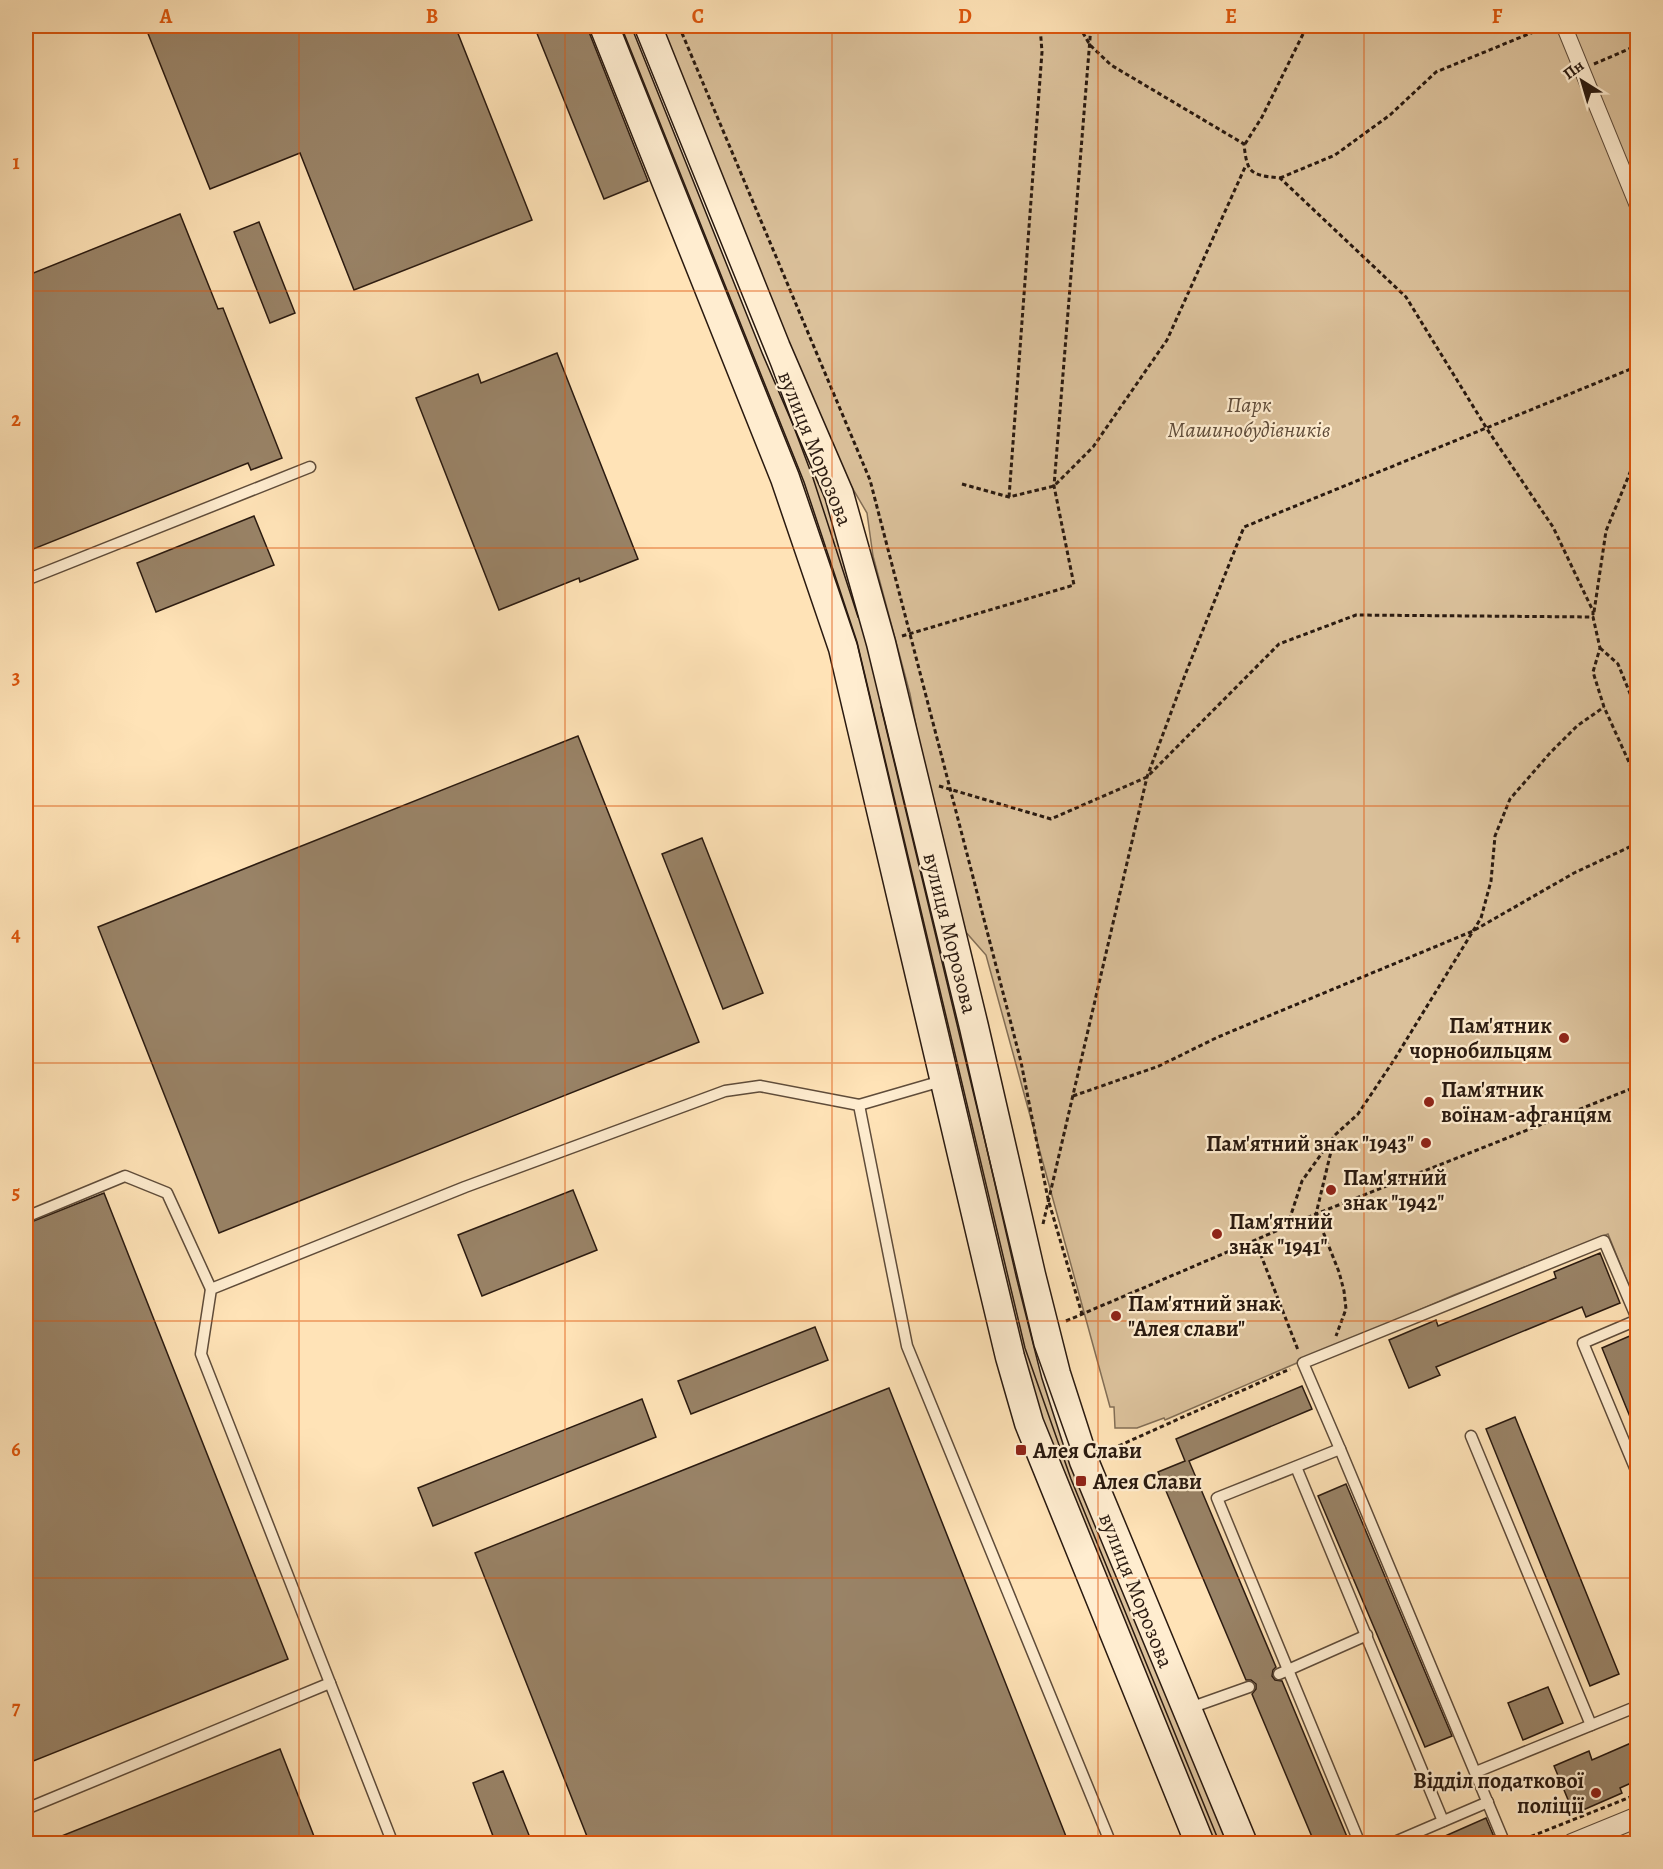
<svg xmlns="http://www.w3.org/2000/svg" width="1663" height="1869" font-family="Alegreya,serif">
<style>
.green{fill:#dbc19b;stroke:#826e56;stroke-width:1.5}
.building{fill:#998367;stroke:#2a1a10;stroke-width:1.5}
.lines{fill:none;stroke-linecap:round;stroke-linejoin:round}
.service-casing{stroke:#5f4c3a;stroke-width:13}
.pedestrian-casing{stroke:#5f4c3a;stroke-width:17}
.minor-casing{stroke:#5f4c3a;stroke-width:22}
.secondary-casing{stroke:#2a1a10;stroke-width:31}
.path{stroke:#2a1a10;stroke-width:3;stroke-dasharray:4.5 3;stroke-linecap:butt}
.service{stroke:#ffedd0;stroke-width:10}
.pedestrian{stroke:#ffedd0;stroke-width:15}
.minor{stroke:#ffedd0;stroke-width:20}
.secondary{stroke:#ffedd0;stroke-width:28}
.tram{stroke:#2a1a10;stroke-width:1.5}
.grid{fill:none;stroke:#de560c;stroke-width:1.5;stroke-opacity:0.55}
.poi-dot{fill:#8f2418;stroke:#ffedd0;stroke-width:2}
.labels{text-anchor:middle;stroke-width:4.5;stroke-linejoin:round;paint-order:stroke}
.park-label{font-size:22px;font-style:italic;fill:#5f4c3a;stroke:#ffedd0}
.street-label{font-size:22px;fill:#2a1a10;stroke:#ffedd0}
.poi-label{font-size:22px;font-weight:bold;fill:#2a1a10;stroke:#ffedd0;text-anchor:start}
.neatline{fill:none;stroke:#de560c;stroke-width:2}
.grid-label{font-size:20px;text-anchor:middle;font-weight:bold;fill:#de560c}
</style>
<rect width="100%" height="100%" fill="#ffe3b7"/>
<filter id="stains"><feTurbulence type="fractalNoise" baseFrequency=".00333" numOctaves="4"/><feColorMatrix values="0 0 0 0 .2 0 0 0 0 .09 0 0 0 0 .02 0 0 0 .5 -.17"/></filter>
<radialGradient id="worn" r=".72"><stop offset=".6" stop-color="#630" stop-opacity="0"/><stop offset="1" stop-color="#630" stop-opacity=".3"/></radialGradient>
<g class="green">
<path d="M612 26H639L802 432 831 514 874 649 1042 1349 1236 1843H1209L1036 1418 853 655Z"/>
<path d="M656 26H1637V1306L1608 1234 1454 1295 1165 1420 1164 1418 1137 1428H1115L1114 1407H1110L986 955 964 930 940 853 910 694 873 556 867 513 840 467Z"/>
</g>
<g class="building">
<path d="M145 26H455L532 220 354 290 300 153 210 189Z"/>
<path d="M534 26H588L589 32 648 181 604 199Z"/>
<path d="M180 214 218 309 223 308 282 458 251 470 248 463 26 552V276Z"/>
<path d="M259 222 295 313 270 323 234 232Z"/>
<path d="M557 353 638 559 580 582 579 578 499 610 416 398 478 374 481 383Z"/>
<path d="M254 516 274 565 156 612 137 563Z"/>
<path d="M578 736 699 1042 219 1233 98 927Z"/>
<path d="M702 838 763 993 723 1009 662 854Z"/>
<path d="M573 1190 597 1250 482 1296 458 1235Z"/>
<path d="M104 1193 288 1659 26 1764V1224Z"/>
<path d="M1600 1253 1620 1303 1586 1317 1582 1307 1436 1367 1440 1375 1409 1388 1389 1340 1436 1320 1438 1326 1556 1278 1554 1272Z"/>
<path d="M815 1327 828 1360 691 1414 678 1381Z"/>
<path d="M1632 1335 1638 1349 1637 1434 1602 1348Z"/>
<path d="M1302 1386 1312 1409 1189 1461 1276 1667 1273 1670 1272 1676 1275 1680 1282 1681 1350 1844H1315L1252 1694 1256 1689V1684L1251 1680H1246L1158 1472 1185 1461 1176 1439Z"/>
<path d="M889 1388 1069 1844H590L475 1553Z"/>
<path d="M642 1399 656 1437 433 1526 418 1488Z"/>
<path d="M1515 1417 1619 1674 1590 1686 1486 1429Z"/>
<path d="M1346 1484 1452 1736 1425 1747 1318 1496Z"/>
<path d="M1548 1687 1563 1723 1523 1740 1508 1703Z"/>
<path d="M1638 1740V1780L1620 1788 1622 1793 1574 1814 1554 1766 1589 1751 1592 1760Z"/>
<path d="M280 1749 317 1844H44V1843Z"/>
<path d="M503 1771 531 1840 522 1844H496L473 1783Z"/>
<path d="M1486 1818 1497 1844H1427Z"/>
</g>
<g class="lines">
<defs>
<g id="service">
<path d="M26 580 310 467"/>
<path d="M859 1105 945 1080"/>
<path d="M26 1217 125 1176 167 1193 211 1289"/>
<path d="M1637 1320 1583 1343 1638 1475"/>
<path d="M1471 1436 1591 1725"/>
<path d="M1340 1449 1505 1844"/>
<path d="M1296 1467 1443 1821"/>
<path d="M1279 1674 1367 1635"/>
<path d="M330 1683 201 1354 211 1289 465 1187 725 1091 760 1086 859 1105 907 1346 1111 1844"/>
<path d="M1187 1709 1249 1687"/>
<path d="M1476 1772 1638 1706"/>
<path d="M26 1809 330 1683 393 1844"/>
<path d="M1360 1844 1217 1498 1340 1449 1303 1363 1604 1241 1638 1321"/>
<path d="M1390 1844 1488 1802"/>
</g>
<path id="pedestrian" d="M1564 26 1638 207"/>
<path id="minor" d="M1572 1844 1638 1817"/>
<g id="secondary">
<path d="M604 26 785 478 843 648 989 1269 1010 1357 1029 1423 1200 1844"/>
<path d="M647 26 776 348 839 494 881 643 974 1027 1031 1275 1056 1374 1084 1461 1243 1844"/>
</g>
</defs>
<use href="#service" class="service-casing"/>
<use href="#pedestrian" class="pedestrian-casing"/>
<use href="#minor" class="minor-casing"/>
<use href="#secondary" class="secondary-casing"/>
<g class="path">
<path d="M679 26 870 480 1021 1062 1048 1199 1082 1314"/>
<path d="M1079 26 1090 45 1111 65 1244 144C1247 174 1251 175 1280 178L1406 297 1487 429 1553 527 1593 611V617"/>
<path d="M1594 64 1638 45"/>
<path d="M1245 144 1262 117 1307 26"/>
<path d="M1280 178 1335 155 1390 115 1436 72 1548 26"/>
<path d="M962 484 1009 497 1054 486 1093 447 1167 340 1246 165"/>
<path d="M1009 497 1042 52 1040 26"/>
<path d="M1594 612 1606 531 1638 453"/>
<path d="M902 636 1074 585 1054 486 1091 26"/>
<path d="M1600 648 1618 664 1638 713"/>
<path d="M939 786 1051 819 1147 777 1279 644 1356 615 1593 617 1600 648 1593 672 1604 707 1638 782"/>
<path d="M1073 1096 1159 1066 1218 1037 1473 931 1574 873 1638 843"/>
<path d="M1334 1139 1316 1214 1339 1272 1344 1291 1346 1309 1336 1336"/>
<path d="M1043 1224 1147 777 1185 675 1244 527 1638 366"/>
<path d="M1287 1227 1302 1181 1335 1135 1358 1114 1394 1060 1481 918 1491 881 1495 836 1510 799 1550 753 1577 726 1604 707"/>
<path d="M1255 1240 1298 1350"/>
<path d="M1066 1321 1316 1214 1638 1086"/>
<path d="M1105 1452 1290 1369"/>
<path d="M1517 1842 1638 1794"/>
</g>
<use href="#service" class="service"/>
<use href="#pedestrian" class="pedestrian"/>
<use href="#minor" class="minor"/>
<use href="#secondary" class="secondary"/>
<g class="tram">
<path d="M621 26 804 482 857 642 1025 1348 1071 1479 1220 1844"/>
<path d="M633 26 771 366 813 478 858 617"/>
<path d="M881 707 1034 1346 1073 1456"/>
</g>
</g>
<path class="grid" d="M299 26V1844M565 26V1844M832 26V1844M1098 26V1844M1364 26V1844M26 291H1638M26 548H1638M26 806H1638M26 1063H1638M26 1321H1638M26 1578H1638"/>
<g class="poi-dot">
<circle cx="1564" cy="1038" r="6"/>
<circle cx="1429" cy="1102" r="6"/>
<circle cx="1426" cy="1143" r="6"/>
<circle cx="1331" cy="1190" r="6"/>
<circle cx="1217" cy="1234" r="6"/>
<circle cx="1116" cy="1316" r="6"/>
<rect x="1015" y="1444" width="12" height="12" rx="3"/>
<rect x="1075" y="1475" width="12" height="12" rx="3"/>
<circle cx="1596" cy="1793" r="6"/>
</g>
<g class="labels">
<g class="park-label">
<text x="1249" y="412">Парк<tspan x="1249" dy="25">Машинобудівників</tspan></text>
</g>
<g class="street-label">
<text transform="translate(816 448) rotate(68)" y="8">вулиця Морозова</text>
<text transform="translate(951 933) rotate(76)" y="8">вулиця Морозова</text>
<text transform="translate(1137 1590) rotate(68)" y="8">вулиця Морозова</text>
</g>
<g class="poi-label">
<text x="1552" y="1033" text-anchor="end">Пам'ятник<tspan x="1552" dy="25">чорнобильцям</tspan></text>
<text x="1441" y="1097">Пам'ятник<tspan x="1441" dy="25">воїнам-афганцям</tspan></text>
<text x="1414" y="1151" text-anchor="end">Пам'ятний знак "1943"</text>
<text x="1343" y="1185">Пам'ятний<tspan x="1343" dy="25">знак "1942"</tspan></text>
<text x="1229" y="1229">Пам'ятний<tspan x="1229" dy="25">знак "1941"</tspan></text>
<text x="1128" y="1311">Пам'ятний знак<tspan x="1128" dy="25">"Алея слави"</tspan></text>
<text x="1033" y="1458">Aлея Слави</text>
<text x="1093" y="1489">Алея Слави</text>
<text x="1584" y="1788" text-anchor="end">Відділ податкової<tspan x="1584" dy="25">поліції</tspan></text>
</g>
</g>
<rect width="1663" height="1869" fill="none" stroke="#ffe3b7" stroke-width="66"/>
<g transform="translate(1582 81) rotate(323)" stroke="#ffedd0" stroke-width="4.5" paint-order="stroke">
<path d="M0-4.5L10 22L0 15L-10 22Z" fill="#2a1a10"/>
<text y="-9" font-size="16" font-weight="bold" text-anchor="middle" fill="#2a1a10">Пн</text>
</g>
<rect x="33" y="33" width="1597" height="1803" class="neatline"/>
<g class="grid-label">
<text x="166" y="23">A</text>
<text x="432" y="23">B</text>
<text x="698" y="23">C</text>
<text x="965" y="23">D</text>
<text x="1231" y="23">E</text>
<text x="1497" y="23">F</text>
<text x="16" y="169">1</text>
<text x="16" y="426">2</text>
<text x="16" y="684">3</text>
<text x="16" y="941">4</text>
<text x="16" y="1199">5</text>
<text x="16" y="1456">6</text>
<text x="16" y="1714">7</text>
</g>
<rect width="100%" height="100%" filter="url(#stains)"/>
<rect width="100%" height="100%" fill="url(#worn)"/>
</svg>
